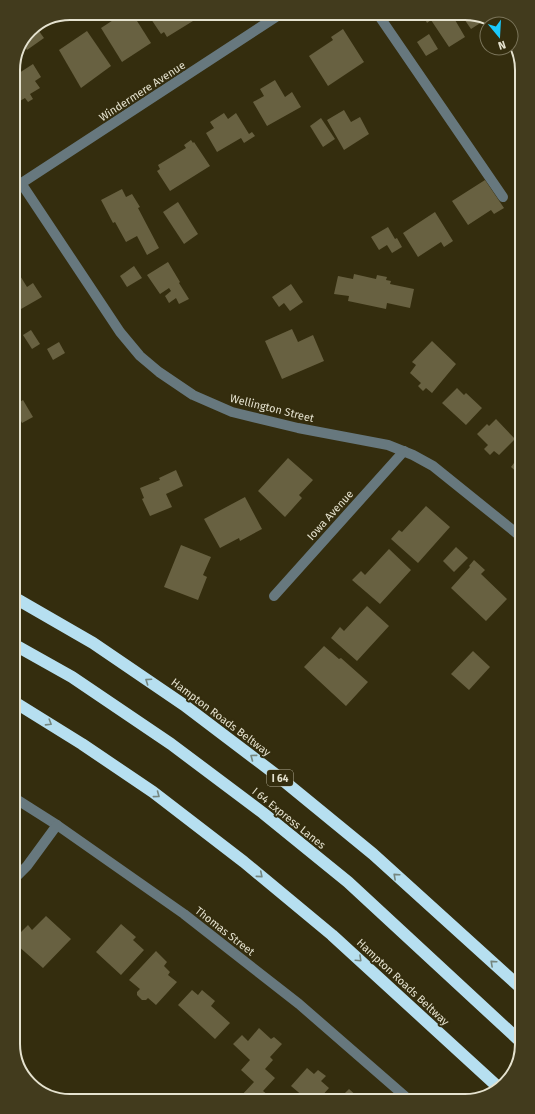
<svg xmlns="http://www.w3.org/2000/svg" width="535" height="1114" font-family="'Fira Sans',sans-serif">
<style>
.building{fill:#686141}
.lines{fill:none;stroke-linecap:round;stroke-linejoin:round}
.minor{stroke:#67787e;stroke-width:10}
.highway{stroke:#b6dff0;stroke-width:12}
.oneway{stroke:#75867f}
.labels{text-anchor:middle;stroke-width:4;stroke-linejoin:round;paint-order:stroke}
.shield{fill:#342d0e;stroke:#b0ac95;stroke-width:1}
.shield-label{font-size:10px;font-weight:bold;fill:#e5e2cf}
.street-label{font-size:11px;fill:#e5e2cf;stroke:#342d0e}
.rim{fill:none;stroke:#e5e2cf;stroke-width:2}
</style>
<rect width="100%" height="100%" fill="#342d0e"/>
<g class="building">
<path d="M124 13H132L151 43 122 62 101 28Z"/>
<path d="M147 13H191L190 15 193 21 167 37 164 32 161 34Z"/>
<path d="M425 13H451L465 37 449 47 431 20 427 23 423 15Z"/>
<path d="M460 13H469L479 17 482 22 471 29Z"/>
<path d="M36 27 44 38 27 50 23 44 30 29Z"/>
<path d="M343 29 364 62 328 86 309 56 333 40 331 37Z"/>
<path d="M87 31 111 66 81 88 59 50Z"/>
<path d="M429 34 438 49 426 56 417 42Z"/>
<path d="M33 64 41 77 35 81 40 88 30 94 33 99 28 102 25 98 13 105V70L16 75Z"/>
<path d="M275 80 285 97 292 92 301 107 267 126 253 102 264 96 260 89Z"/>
<path d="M344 110 351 122 360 117 369 134 344 150 327 120Z"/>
<path d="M224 113 228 119 236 113 249 134 252 132 255 136 244 143 241 138 217 152 206 133 214 128 210 122Z"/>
<path d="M321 118 335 139 323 147 310 126Z"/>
<path d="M191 140 193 143 194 142 210 166 170 191 157 171 160 169 158 165 186 148 184 145Z"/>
<path d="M485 180 504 208 494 214 491 210 468 225 452 201Z"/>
<path d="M122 189 126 197 132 194 140 207 138 208 159 248 147 255 137 236 126 242 115 222 113 223 101 200Z"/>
<path d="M178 202 198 234 184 244 163 212Z"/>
<path d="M435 212 453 241 444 247 441 242 418 257 403 233Z"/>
<path d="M388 227 395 239 397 238 402 247 392 253 387 245 379 250 371 237Z"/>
<path d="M168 262 180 282 179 283 189 299 179 304 176 298 169 303 165 296 171 291 169 288 160 294 147 275Z"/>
<path d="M14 266 27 287 33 283 42 297 14 313Z"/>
<path d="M134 266 142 278 127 287 120 276Z"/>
<path d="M354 274 376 279 377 275 387 277 386 280 391 281 390 284 414 289 410 308 387 303 386 309 348 301 349 296 334 294 338 276 353 279Z"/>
<path d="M291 284 303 302 290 311 284 303 279 307 272 297Z"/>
<path d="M292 329 298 342 313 335 324 361 282 379 265 341Z"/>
<path d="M31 330 40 344 32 349 23 335Z"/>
<path d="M432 341 456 364 432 393 426 388 423 391 418 386 421 383 410 373 416 365 412 362Z"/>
<path d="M59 342 65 353 53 360 47 349Z"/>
<path d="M457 388 464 395 466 393 482 408 466 425 442 403Z"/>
<path d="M23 400 33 417 22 423 15 409V405Z"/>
<path d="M496 419 515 439 499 455 494 451 490 455 484 449 488 445 477 434 487 424 489 426Z"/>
<path d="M288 458 313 480 299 495 302 498 285 517 258 491Z"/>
<path d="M517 459 520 461V475L511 467Z"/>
<path d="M176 470 183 486 166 494 172 507 150 516 142 499 144 498 140 488 160 480 159 478Z"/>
<path d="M245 497 262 529 240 541 239 538 220 548 204 519Z"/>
<path d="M426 506 450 527 418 563 391 539 399 530 402 532Z"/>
<path d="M181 545 211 557 203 575 207 577 198 600 164 587Z"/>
<path d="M456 547 468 558 454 572 443 561Z"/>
<path d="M389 549 411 570 380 604 352 580 361 571 365 575Z"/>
<path d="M474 560 485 570 481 574 507 599 486 621 451 588 470 567 469 566Z"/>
<path d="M367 606 389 626 357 661 331 638 340 627 344 631Z"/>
<path d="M324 646 339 659 341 658 368 682 346 706 304 667Z"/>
<path d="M473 651 490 667 469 690 451 674Z"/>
<path d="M46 916 71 939 43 968 17 945V936L28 925 32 930Z"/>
<path d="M121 924 136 937 133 940 144 950 121 975 96 952Z"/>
<path d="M156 951 167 962 164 966 170 972 168 975 177 982 156 1005 148 998 146 1000H142L137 995V992L140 989 129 980Z"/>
<path d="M192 990 198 995 202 990 215 1001 211 1006 230 1023 215 1039 178 1005Z"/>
<path d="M259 1028 271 1039 274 1037 282 1044 270 1057 273 1060 265 1069 275 1078 263 1091 268 1095 264 1099H242L240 1097 254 1082 241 1070 250 1060 233 1044 242 1035 248 1041Z"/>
<path d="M307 1068 314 1074 318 1070 326 1076 321 1081 329 1088 320 1098 303 1099 304 1097 291 1086Z"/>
<path d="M349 1089 359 1098H340Z"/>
</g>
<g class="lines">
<g class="minor">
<path d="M377 13 503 197"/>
<path d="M21 183 120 332 140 356 159 372 193 395 232 412 298 428 388 445 413 455 433 466 520 536"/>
<path d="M14 188 282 13"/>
<path d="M274 596 404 451"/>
<path d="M16 799 57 825 184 914 299 1004 407 1098"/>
<path d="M16 877 27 866 57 825"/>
</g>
<g class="highway">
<path d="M15 598 93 643 184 705 279 777 373 854 522 989"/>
<path d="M15 645 72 677 171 744 263 813 348 882 522 1043"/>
<path d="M16 703 82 744 153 792 244 862 332 935 498 1087"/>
</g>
</g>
<defs><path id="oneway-chevron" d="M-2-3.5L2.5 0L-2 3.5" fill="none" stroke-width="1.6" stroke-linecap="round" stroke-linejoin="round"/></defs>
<g class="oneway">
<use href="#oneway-chevron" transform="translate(148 681) rotate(-146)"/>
<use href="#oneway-chevron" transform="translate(49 723) rotate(32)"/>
<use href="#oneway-chevron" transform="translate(253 757) rotate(-143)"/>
<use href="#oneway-chevron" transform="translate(157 795) rotate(37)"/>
<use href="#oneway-chevron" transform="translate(260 875) rotate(40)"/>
<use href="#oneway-chevron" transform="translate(396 876) rotate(-138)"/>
<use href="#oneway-chevron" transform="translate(359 959) rotate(43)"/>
<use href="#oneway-chevron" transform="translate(493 963) rotate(-138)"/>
</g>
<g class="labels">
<rect class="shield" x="267" y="770" width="26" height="16" rx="3"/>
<g class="shield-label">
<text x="280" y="782">I 64</text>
</g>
<g class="street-label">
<text transform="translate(142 91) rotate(-33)" y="4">Windermere Avenue</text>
<text transform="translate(272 408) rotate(14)" y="4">Wellington Street</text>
<text transform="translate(330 515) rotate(-48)" y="4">Iowa Avenue</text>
<text transform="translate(221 717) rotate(37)" y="4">Hampton Roads Beltway</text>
<text transform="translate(289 818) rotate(39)" y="4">I 64 Express Lanes</text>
<text transform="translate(225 931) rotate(38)" y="4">Thomas Street</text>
<text transform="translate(403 982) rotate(43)" y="4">Hampton Roads Beltway</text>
</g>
</g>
<path d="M0 0H535V1114H0ZM70 20H465A50 50 0 0 1 515 70V1044A50 50 0 0 1 465 1094H70A50 50 0 0 1 20 1044V70A50 50 0 0 1 70 20Z" fill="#423b1d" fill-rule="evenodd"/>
<path class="rim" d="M70 20H465A50 50 0 0 1 515 70V1044A50 50 0 0 1 465 1094H70A50 50 0 0 1 20 1044V70A50 50 0 0 1 70 20Z"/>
<g transform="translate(499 36) rotate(162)"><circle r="19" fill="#342d0e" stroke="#7b755b"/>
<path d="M0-3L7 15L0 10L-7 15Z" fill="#1bc9fc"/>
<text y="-6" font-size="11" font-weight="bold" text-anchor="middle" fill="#e5e2cf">N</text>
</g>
</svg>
